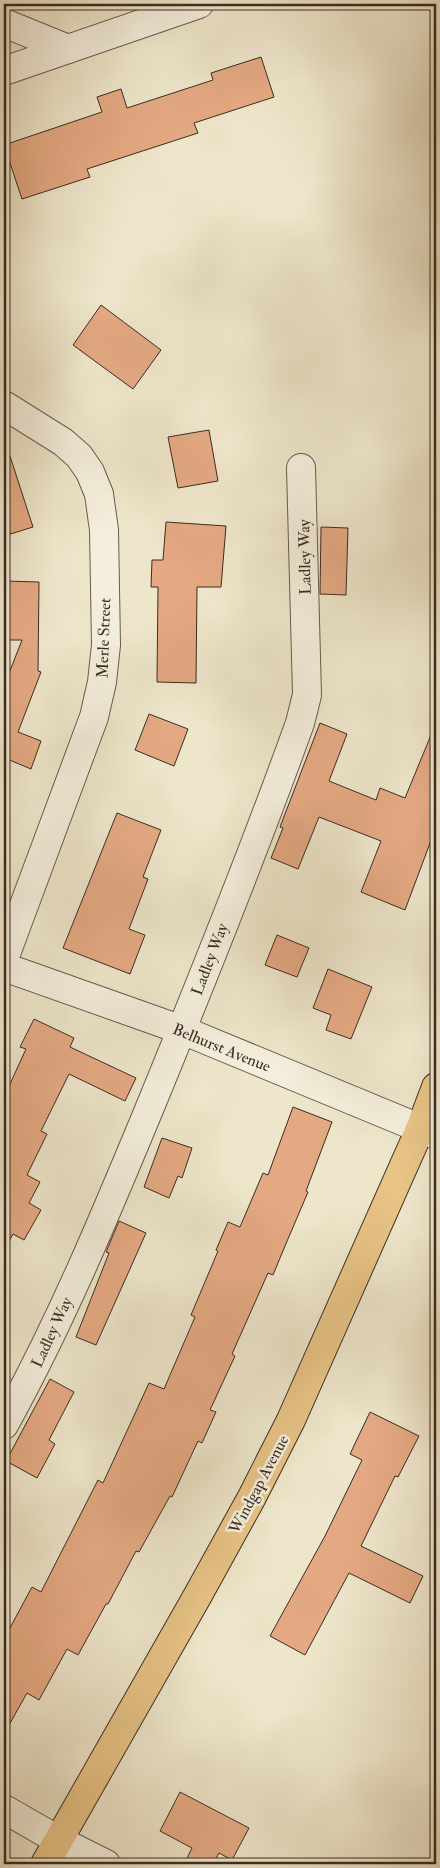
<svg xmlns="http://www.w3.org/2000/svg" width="440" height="1868" font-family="'IM FELL Double Pica',serif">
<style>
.building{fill:#e4a983;stroke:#3b2c22}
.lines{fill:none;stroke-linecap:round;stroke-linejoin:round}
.minor-casing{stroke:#685a4c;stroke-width:30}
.major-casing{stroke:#3b2c22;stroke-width:30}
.minor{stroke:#f4efdd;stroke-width:28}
.major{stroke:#e7c386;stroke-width:28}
.labels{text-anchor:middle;stroke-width:5;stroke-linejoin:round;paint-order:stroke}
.street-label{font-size:16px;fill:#3b2c22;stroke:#f4efdd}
</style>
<rect width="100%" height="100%" fill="#eee6cb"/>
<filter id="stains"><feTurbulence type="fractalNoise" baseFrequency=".004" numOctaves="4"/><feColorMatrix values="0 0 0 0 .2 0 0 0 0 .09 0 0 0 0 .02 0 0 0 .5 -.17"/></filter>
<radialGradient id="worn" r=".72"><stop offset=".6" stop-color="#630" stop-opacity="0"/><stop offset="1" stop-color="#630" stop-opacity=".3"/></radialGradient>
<g class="building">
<path d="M261 57 274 97 194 123 198 133 87 169 90 177 22 199 4 145 102 112 97 97 121 89 127 108 213 80 211 73Z"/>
<path d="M101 305 161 350 133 389 73 345Z"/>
<path d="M209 430 218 481 178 488 168 437Z"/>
<path d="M9 453 33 527 4 536V454Z"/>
<path d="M166 522 226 526 221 587H197L196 683 157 682 158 587H151L152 560H163Z"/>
<path d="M321 527 348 528 346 595 320 594Z"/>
<path d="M5 581 39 582 38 671 41 672 18 732 41 741 31 769 7 759 6 763 4 762V686L22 640H5Z"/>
<path d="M149 714 188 729 174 766 135 750Z"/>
<path d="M320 723 347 734 329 781 376 800 380 788 405 798 436 723V827L405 910 361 892 381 841 319 817 298 869 271 858 283 828 280 827Z"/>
<path d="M117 813 161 830 143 877 148 879 129 929 145 935 130 974 63 948Z"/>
<path d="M277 935 309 948 297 977 265 965Z"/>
<path d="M328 969 372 987 351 1039 326 1030 331 1015 313 1008Z"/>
<path d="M34 1019 74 1038 70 1047 136 1078 125 1101 69 1074 41 1131 47 1134 27 1175 40 1182 29 1203 41 1210 24 1240 13 1234 4 1250V1097L26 1049 20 1047Z"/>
<path d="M293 1107 332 1122 306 1191 308 1192 285 1246 273 1275 268 1273 232 1354 235 1356 210 1410 216 1412 202 1443 198 1441 172 1497 170 1496 139 1552 136 1551 108 1604H106L78 1655 67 1649 39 1700 27 1693 4 1734V1639L32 1587 41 1592 98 1480 103 1483 149 1383 164 1389 195 1317 191 1315 218 1251 216 1250 228 1222 240 1227 263 1173 268 1175Z"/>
<path d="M162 1138 192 1148 182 1178 178 1176 169 1198 144 1187Z"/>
<path d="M119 1221 146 1233 96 1345 76 1337 109 1253 106 1252Z"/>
<path d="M50 1379 74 1392 49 1440 55 1444 37 1478 6 1461Z"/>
<path d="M370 1412 419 1436 398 1477 395 1476 361 1546 423 1576 410 1603 349 1573 305 1655 270 1636 325 1536 362 1460 350 1454Z"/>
<path d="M180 1792 249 1828 232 1860 219 1853 213 1864H184L192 1848 160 1831Z"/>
</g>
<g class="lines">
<defs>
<g id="minor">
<path d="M4 23 68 49"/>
<path d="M4 71 199 4"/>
<path d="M4 405 63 442 79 456 90 472 99 494 104 530 106 645 102 682 94 717 4 959"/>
<path d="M4 967 182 1030 436 1135"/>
<path d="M4 1425C60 1324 104 1218 148 1112 201 983 253 854 300 723L307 695 301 468"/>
<path d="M4 1809 58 1840 106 1864"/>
</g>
<path id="major" d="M45 1864 198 1595 252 1497 291 1420 421 1127 436 1087"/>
</defs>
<use href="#minor" class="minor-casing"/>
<use href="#major" class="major-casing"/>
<use href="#minor" class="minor"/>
<use href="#major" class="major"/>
</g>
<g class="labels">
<g class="street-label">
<text transform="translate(304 557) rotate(-91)" y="6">Ladley Way</text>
<text transform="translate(103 638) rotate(-88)" y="6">Merle Street</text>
<text transform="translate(209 959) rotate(-69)" y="6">Ladley Way</text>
<text transform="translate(222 1047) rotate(22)" y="6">Belhurst Avenue</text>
<text transform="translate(51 1332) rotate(-65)" y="6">Ladley Way</text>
<text transform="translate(258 1484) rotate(-62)" y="6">Windgap Avenue</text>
</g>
</g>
<rect width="440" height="1868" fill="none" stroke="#eee6cb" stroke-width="20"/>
<rect x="5" y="5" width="430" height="1858" fill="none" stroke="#3b2c22" stroke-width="2.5"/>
<rect x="10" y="10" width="420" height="1848" fill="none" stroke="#3b2c22"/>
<rect width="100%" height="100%" filter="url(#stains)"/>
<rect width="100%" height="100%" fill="url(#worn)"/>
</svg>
